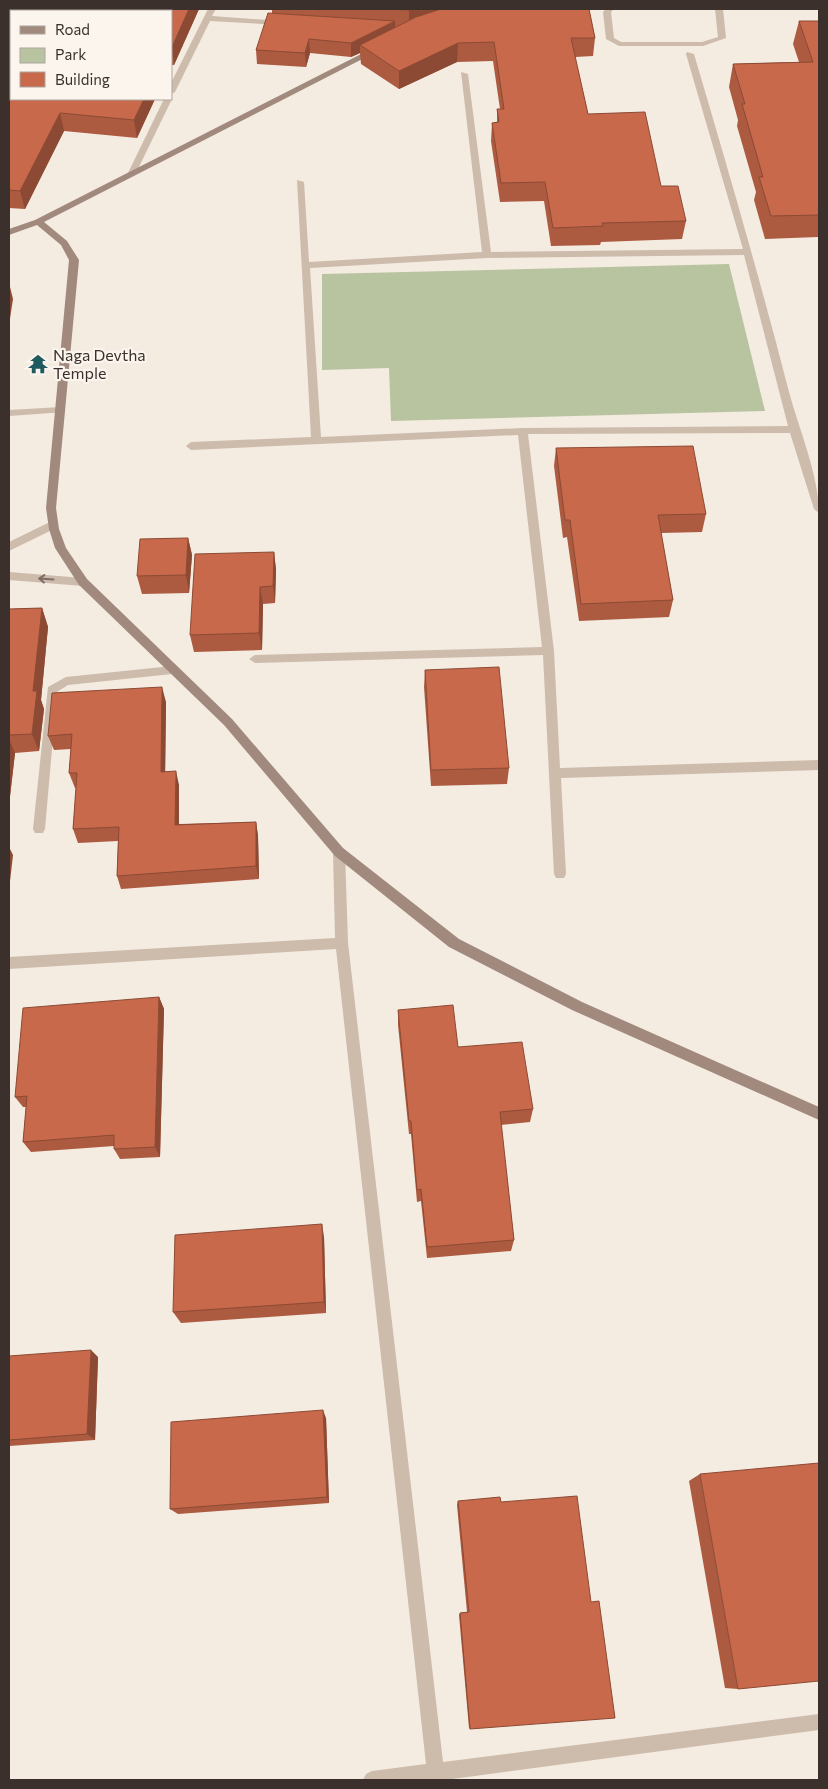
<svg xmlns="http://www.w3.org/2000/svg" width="828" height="1789" font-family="Commissioner,sans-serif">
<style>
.green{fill:#b8c4a0}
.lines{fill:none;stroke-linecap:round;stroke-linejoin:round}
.street{fill:#cdbbac;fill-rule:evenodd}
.secondary{fill:#a18a7d;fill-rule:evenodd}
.wall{fill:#ac5a40}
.shaded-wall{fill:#8c4a34}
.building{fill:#c8694b;stroke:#8c4a34}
.oneway{stroke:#7d6f65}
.labels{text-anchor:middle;stroke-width:4.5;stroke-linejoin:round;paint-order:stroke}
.far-poi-label{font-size:16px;fill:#3b302b;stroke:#fbf5ee;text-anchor:start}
</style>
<rect width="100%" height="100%" fill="#f4ebe1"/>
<path class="green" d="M729 264 765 411 391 421 389 368 322 370V274Z"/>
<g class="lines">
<g class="street">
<path d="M208 9H216L212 16 282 21 286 23 282 25 210 21 175 92 171 94V83Z"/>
<path d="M606 9H614L611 12 614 38 621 42H702L718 37 715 9H723L726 38 703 46H619L606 39 603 12Z"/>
<path d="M687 52 694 54C727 166 760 279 789 392 799 429 819 476 819 513L814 509 790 433 528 434 554 651 560 768 819 760V770L561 778 566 874 564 878H556L554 874 543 655 255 663 249 659 255 655 542 647 518 435 191 450 186 446 191 442 311 437 297 180 304 182 309 262 482 252 461 72 468 74 491 252 743 249 686 54ZM744 255 788 426 523 428 321 437 310 268 487 258Z"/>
<path d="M171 98 172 99 136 173 129 175 128 173 164 99Z"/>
<path d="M61 407 65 408V412L9 416V410Z"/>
<path d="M52 521 57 525 56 528 9 551V542Z"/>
<path d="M9 572 83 578 88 582 83 586 9 580Z"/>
<path d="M172 666 178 670 172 674 68 685 57 692 45 829 43 833H35L33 829 48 687 66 677Z"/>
<path d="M339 847 343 848 345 852 348 943 443 1762 819 1714V1730L445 1780H363L366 1774 372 1771 426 1764 336 949 9 969V957L335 938 333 852 335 848Z"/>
</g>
<path class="secondary" d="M371 49 378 51 44 222 67 241 79 260 56 508 59 529 66 548 87 579 232 719 343 848 459 939 582 1002 819 1107V1120L572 1010 449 947 335 856 224 725 79 585 55 548 49 529 46 508 69 260 61 245 37 225 9 235V229L35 220Z"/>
</g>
<g class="wall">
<path d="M9 9H199L174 65H171V11L155 99 137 138 64 131 25 209 9 208Z"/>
<path d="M272 9H589L595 38 593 56 575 57 588 114 661 186 686 221 682 239 601 242 600 245 551 246 544 201 500 202 491 141 492 123 497 122V109H500L493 61 457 62 399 89 361 64 360 53 351 57 310 53 306 67 257 64 256 50 272 13Z"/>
<path d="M799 21H819V240L818 237 765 239 754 200 756 192 737 126 738 120 729 87 733 64 799 62 793 44Z"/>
<path d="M556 448 706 514 702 532 661 533 673 600 669 617 579 621 567 537 563 538 554 466Z"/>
<path d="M188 538 192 555 189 593 142 594 137 576Z"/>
<path d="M274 552 276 570 275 603 263 604 262 650 194 652 190 635Z"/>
<path d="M42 608 48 627 41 700 44 709 39 751 15 753 9 805V609Z"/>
<path d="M425 670 509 768 507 784 431 786 424 687Z"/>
<path d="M166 702 165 772 179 785V824L256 822 258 836 259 879 121 889 117 876 118 841 78 843 73 829 76 788H75L69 773 71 749 54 750 48 736Z"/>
<path d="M159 997 164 1009 160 1157 120 1159 114 1149V1146L31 1152 23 1142 26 1107H23L15 1097Z"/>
<path d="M398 1010 458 1047 533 1109 530 1122 501 1125 514 1240 511 1251 427 1258 421 1201 417 1202 411 1134H409L398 1025Z"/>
<path d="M324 1237 326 1313 181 1323 173 1312Z"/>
<path d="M9 1356 98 1357 95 1440 9 1446Z"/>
<path d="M326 1418 329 1503 178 1514 170 1509Z"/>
<path d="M700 1474 738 1689 725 1688 689 1481Z"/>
<path d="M458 1501 501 1502 470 1729 469 1728 459 1615 460 1613 467 1612 457 1505Z"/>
</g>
<g class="shaded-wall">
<path d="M189 9H199L174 65 172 47Z"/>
<path d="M415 9H465L409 28V10Z"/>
<path d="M395 21V35L360 45V53L351 57V43Z"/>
<path d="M309 39 310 53 306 67 305 53Z"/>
<path d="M458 43 457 62 399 89V71Z"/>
<path d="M144 99H155L137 138 134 120Z"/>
<path d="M60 113 64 131 25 209 20 191Z"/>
<path d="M9 283 13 299 9 325Z"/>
<path d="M188 538 192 555 189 593 186 575Z"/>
<path d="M274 552 276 570 275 603 273 586Z"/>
<path d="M260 587 263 604 262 650 259 633Z"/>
<path d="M42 608 48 627 41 700 44 709 39 751 32 734 33 691Z"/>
<path d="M162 687 166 702 165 786 161 772Z"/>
<path d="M9 739 15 753 9 805Z"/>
<path d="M176 771 179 785V838L175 825Z"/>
<path d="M256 822 258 836 259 879 256 866Z"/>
<path d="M9 847 13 855 9 890Z"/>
<path d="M159 997 164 1009 160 1157 155 1147Z"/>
<path d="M322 1224 324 1237 326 1313 324 1302Z"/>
<path d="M91 1350 98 1357 95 1440 87 1434Z"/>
<path d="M323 1410 326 1418 329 1503 327 1497Z"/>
</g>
<g class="building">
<path d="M9 9H189L172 47 171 11H11V99H144L134 120 60 113 20 191 9 190Z"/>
<path d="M386 9H415L409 10Z"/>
<path d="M441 9H589L595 38H571L588 114 645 112 661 186H678L686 221 602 223 603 226 553 228 545 182 501 183 492 123 499 122 497 109H504L494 42 458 43 399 71 360 45 416 17Z"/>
<path d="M268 13 395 21 351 43 309 39 305 53 256 50Z"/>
<path d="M799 21H819V215L771 216 759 177H763L742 104H745L733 64 813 62Z"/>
<path d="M693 446 706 514 658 515 673 600 581 604 570 520H565L556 448Z"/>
<path d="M188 538 186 575 137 576 140 539Z"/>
<path d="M274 552 273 586 260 587 259 633 190 635 195 554Z"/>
<path d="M42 608 33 691H37L32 734 9 735V609Z"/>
<path d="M499 667 509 768 431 770 425 670Z"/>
<path d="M162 687 161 772 176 771 175 825 256 822V866L117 876 119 827 73 829 77 773H69L72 734 48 736 52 693Z"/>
<path d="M159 997 155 1147 114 1149V1135L23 1142 27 1096 15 1097 23 1008Z"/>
<path d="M453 1005 458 1047 522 1042 533 1109 500 1112 514 1240 427 1247 421 1189 417 1190 411 1121H409L398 1010Z"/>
<path d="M322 1224 324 1302 173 1312 175 1235Z"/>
<path d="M91 1350 87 1434 9 1440V1356Z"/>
<path d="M323 1410 327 1497 170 1509 171 1422Z"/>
<path d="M819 1463V1681L738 1689 700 1474Z"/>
<path d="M577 1496 591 1602 599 1601 615 1718 470 1729 460 1613 469 1612 458 1501 500 1497 501 1502Z"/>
</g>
<defs><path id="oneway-shaft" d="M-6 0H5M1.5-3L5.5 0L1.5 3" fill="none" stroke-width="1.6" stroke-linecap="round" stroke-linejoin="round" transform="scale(1.25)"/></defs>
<use class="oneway" href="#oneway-shaft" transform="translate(46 579) rotate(-176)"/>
<defs>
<symbol id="temple-bare" viewBox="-9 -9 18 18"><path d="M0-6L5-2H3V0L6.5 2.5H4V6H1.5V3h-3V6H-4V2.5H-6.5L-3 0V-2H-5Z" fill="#1f5a5e" stroke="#fbf5ee" stroke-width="2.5" paint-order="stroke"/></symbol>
</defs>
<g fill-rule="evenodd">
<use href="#temple-bare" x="24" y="350" width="28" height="28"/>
</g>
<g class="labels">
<g class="far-poi-label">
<text x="53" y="361">Naga Devtha<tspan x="53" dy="18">Temple</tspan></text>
</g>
</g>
<rect width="828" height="1789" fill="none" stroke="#3b302b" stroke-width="20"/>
<rect x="10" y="10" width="162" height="90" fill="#fbf5ee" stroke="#aea6a0"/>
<rect x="20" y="26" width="25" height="8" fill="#a18a7d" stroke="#aea6a0"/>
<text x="55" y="35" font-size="15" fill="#3b302b">Road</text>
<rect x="20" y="48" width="25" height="15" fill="#b8c4a0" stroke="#aea6a0"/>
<text x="55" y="60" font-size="15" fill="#3b302b">Park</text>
<rect x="20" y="72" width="25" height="15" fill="#c8694b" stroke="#aea6a0"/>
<text x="55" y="85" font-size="15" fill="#3b302b">Building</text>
</svg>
